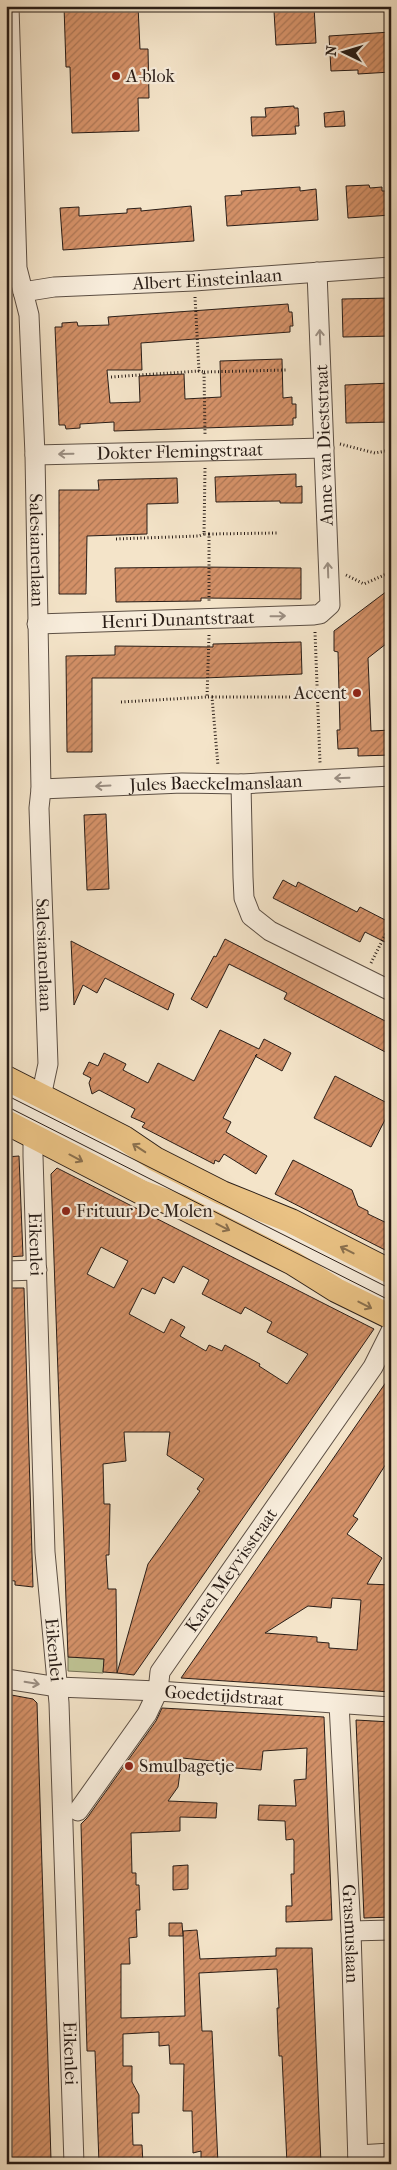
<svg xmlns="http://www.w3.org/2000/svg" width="397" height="2170" font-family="'IM FELL French Canon',serif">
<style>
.green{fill:#bfc394;stroke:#747056}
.building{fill:url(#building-hatch);stroke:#291d17;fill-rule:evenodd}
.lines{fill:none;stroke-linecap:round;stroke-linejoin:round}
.minor-casing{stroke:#5c4f44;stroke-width:21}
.major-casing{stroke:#291d17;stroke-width:26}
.path{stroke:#291d17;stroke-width:3;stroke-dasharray:1 2.5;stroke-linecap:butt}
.minor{stroke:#f8eddc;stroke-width:19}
.major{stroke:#eac284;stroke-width:24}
.tram{stroke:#291d17;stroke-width:1}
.oneway{stroke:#9b8f83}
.oneway2{stroke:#8a704e}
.poi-dot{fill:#8f2418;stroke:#f8eddc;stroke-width:2}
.labels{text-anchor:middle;stroke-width:4.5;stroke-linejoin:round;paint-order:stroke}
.poi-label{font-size:18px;fill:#291d17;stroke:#f8eddc;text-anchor:start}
.street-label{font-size:18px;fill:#291d17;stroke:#f8eddc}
</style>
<defs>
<pattern id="building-hatch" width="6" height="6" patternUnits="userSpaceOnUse" patternTransform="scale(1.25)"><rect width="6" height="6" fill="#d49168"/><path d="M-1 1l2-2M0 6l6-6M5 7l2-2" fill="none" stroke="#ac7655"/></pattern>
</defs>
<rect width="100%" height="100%" fill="#f4e4c9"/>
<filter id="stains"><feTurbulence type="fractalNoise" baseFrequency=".004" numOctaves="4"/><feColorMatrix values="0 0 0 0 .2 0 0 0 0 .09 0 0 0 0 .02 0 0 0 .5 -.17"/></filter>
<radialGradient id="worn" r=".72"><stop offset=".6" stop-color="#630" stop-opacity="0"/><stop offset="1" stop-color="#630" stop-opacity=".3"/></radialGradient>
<path class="green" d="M68 1657 104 1659 103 1673 68 1671Z"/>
<g class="building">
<path d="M64 6H138L140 49H148L149 98H138L139 131 72 133 70 67H66Z"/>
<path d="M279 6H314L316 43 276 45 274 11 279 10Z"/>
<path d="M391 32V72L358 74V70L331 71 329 36Z"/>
<path d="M294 106V108H298L299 126H295L296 134 252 136 251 117H266L265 108Z"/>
<path d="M344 111 345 126 325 127 324 113Z"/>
<path d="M369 185 370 188 382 187V191H391V215L348 218 346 186Z"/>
<path d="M300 187V191L316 189 318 220 227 226 225 196 242 195 241 191Z"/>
<path d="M191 206 194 241 63 250 60 208 79 207V216L127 213V209L141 208V211Z"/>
<path d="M391 298V336L343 337 342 299Z"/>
<path d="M288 304 289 312H292L293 326H290V332L141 343 142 370H107L110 403 140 402 139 376 184 374 185 399 221 397 220 361 282 359 283 398 292 397V404H296V418H293V425L114 431V422L80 424V428L66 429 65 425H59L55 327H62V323L77 322 78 326 109 325 108 317Z"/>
<path d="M391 383V422L346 423 345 385Z"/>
<path d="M296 474V487L302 486V503H280V501L216 502 215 477Z"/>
<path d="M177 478 178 503 147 504V534L87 536 86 594H59V490H99L98 480Z"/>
<path d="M200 567 301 568V599L201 598V601L116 602 115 568Z"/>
<path d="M391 588V640L368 658 371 731 391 730V755L358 756V748L338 749 337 730H340L338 652 334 651V631Z"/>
<path d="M301 642 302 674 204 678H92V752H67L66 656 115 655V646L213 647V644Z"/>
<path d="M106 814 109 889 87 890 84 815Z"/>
<path d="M283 880 296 887 298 882 357 912 360 907 391 923V945L365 932 360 942 273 898Z"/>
<path d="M225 939 391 1024V1055L284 999 287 993 229 964 207 1008 191 999 214 956 216 957Z"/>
<path d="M71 941 174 994 168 1010 105 978 97 993 83 985 74 1005Z"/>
<path d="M220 1030 259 1049 264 1039 291 1053 282 1071 255 1056 257 1054 223 1118 231 1122 226 1132 267 1156 256 1174 224 1154 219 1162 215 1160 214 1164 142 1127 145 1123 131 1117 135 1109 99 1090 92 1094 89 1083 91 1078 83 1074 89 1062 98 1066 104 1053 126 1064 123 1070 148 1083 158 1063 194 1081Z"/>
<path d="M335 1076 391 1105V1120L386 1118 371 1147 314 1118Z"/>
<path d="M19 1156 23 1256 6 1257V1157Z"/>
<path d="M293 1160 352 1190 358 1206 368 1211V1214L391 1225V1253L275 1194Z"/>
<path d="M57 1168 374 1329 134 1675 117 1673 148 1564 200 1491 197 1489 204 1479 167 1455 170 1432H124L126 1461 103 1464 104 1504H110L109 1555H106L108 1589H116L117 1673 103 1672 104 1659 68 1657 51 1174ZM101 1247 128 1261 114 1288 87 1274ZM183 1266 209 1280 202 1294 241 1314 245 1307 272 1322 267 1332 308 1354 287 1384 259 1366 260 1364 225 1345 222 1351 209 1345 206 1351 180 1336 185 1327 171 1319 164 1333 129 1314 142 1288 155 1294 163 1277 174 1283Z"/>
<path d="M6 1288H24L33 1587 15 1585V1581L6 1580Z"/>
<path d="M391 1375V1456L353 1516 358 1519 347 1534 382 1558 367 1584 391 1585V1692L181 1678ZM332 1598 361 1600 357 1650 329 1648V1643L317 1642V1637L265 1633 308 1606 331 1608Z"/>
<path d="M6 1694 33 1699 37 1703 51 2160 6 2161Z"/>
<path d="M162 1708 324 1717 332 1920 286 1922V1906H292L291 1874H294V1841L293 1839 286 1840 285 1821 258 1820 259 1805 296 1806 294 1780 306 1779 307 1748 263 1751 261 1770 222 1767V1762L182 1758 178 1787 168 1801 217 1803 216 1818 180 1817V1831L131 1833 132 1873H136V1885H139L140 1910H136L137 1937 129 1938 130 1964H121V2018L185 2016 183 1931 197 1930 200 1959 276 1956V1948H312L321 2164H287L282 2056H279L278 2035 277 2008H279L277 1969 199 1973 202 2031H212L218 2164H201V2151L193 2153 192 2111H183L184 2064H170L169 2045 159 2046V2032L123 2034V2066H132V2082L139 2095V2113H132L133 2145H142L143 2164H99L95 2051H87L81 1824 87 1818 156 1721Z"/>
<path d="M356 1720 391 1722V1759H389L391 1808H389L391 1917 364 1918Z"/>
<path d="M188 1865V1889L173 1890V1866Z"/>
<path d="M169 1923H182L183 1936H169Z"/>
</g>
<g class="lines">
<defs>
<g id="minor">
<path id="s1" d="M9 6 17 268 29 315 35 455 41 789 39 808 48 1064 33 1134V1156L45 1552 59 1703 74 2164"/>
<path id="s2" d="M23 292 54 287 194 281 391 267"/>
<path id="s3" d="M35 455 324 448"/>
<path id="s4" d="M37 624 314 615 320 614 330 605 317 272"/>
<path d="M241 784 243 877 244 898 251 916 270 931 391 991"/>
<path id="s5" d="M41 789 182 783 241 784 391 776"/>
<path d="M6 1100 391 1295"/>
<path d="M6 1271 37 1270"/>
<path id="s6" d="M6 1679 58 1687 158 1691 391 1707"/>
<path id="s7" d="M339 1704 351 1931 358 2164"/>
<path id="s8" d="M78 1811 147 1714 158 1691 160 1672 373 1367 391 1331"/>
<path d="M351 1931 391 1930"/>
<path d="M358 2155 391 2153"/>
</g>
<g id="major">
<path d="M6 1078 124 1138 155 1159 222 1193 291 1221 391 1272"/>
<path d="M6 1122 141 1192 182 1207 293 1263 336 1290 391 1317"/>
</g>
</defs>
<use href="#minor" class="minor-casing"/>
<use href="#major" class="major-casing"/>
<g class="path">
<path d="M195 297 199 371 204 372 205 434"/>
<path d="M204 372 286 370"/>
<path d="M111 377 199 371"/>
<path d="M340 444 375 453 391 450"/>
<path d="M205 468 204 534H209V602"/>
<path d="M209 534 277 533"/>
<path d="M116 539 199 536 204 534"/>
<path d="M346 575 364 584 391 572"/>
<path d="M315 632 320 763"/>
<path d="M209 635 207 697H212L218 766"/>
<path d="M212 697H292"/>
<path d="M121 702 207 697"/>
<path d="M371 963 391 923"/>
</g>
<use href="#minor" class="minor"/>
<use href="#major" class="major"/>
<g class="tram">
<path d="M6 1095 391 1289"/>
<path d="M6 1106 391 1301"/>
</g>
</g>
<defs><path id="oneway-shaft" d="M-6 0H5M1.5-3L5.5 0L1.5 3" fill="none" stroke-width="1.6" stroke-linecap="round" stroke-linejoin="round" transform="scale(1.25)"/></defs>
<g class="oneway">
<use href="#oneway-shaft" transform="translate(320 337) rotate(-92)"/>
<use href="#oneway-shaft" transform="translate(66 454) rotate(179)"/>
<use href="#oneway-shaft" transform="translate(328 570) rotate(-92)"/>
<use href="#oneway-shaft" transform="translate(278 616) rotate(-1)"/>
<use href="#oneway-shaft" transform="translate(342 778) rotate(178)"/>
<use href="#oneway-shaft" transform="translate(103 786) rotate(177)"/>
<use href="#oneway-shaft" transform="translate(32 1683) rotate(9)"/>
</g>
<g class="oneway2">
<use href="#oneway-shaft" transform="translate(139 1148) rotate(-147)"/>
<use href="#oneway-shaft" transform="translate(76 1158) rotate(28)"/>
<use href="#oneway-shaft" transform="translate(223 1227) rotate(27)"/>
<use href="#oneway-shaft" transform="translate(347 1250) rotate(-153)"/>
<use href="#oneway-shaft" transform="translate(365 1305) rotate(27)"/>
</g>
<g class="poi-dot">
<circle cx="116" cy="76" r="5"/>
<circle cx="357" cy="693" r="5"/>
<circle cx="66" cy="1211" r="5"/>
<circle cx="129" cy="1766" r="5"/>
</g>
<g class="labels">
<g class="poi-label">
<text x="126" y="82">A-blok</text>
<text x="347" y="699" text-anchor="end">Accent</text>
<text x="76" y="1217">Frituur De Molen</text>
<text x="139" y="1772">Smulbagetje</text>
</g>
<g class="street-label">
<text dy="6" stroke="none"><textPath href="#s2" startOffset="185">Albert Einsteinlaan</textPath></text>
<text transform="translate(324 445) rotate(-92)" y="6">Anne van Dieststraat</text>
<text dy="6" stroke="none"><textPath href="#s3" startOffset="145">Dokter Flemingstraat</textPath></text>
<text dy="6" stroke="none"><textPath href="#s1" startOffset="546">Salesianenlaan</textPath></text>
<text dy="6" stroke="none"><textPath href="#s4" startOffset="141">Henri Dunantstraat</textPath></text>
<text dy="6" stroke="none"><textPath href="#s5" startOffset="175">Jules Baeckelmanslaan</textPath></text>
<text dy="6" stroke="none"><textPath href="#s1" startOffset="951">Salesianenlaan</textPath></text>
<text dy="6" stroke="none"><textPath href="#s1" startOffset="1242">Eikenlei</textPath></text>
<text dy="6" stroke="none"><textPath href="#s8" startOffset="288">Karel Meyvisstraat</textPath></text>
<text dy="6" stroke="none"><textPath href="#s1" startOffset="1648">Eikenlei</textPath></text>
<text dy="6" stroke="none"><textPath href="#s6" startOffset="219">Goedetijdstraat</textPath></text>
<text dy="6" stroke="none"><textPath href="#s7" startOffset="230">Grasmuslaan</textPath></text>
<text dy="6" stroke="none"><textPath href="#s1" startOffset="2052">Eikenlei</textPath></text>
</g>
</g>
<rect width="397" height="2170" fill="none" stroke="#f4e4c9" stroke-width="25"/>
<rect x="8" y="8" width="382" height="2155" fill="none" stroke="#291d17" stroke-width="2.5"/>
<rect x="12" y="12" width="372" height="2145" fill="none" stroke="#291d17"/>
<g transform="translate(344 52) rotate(275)" stroke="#f8eddc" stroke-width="4" paint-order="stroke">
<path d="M0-4L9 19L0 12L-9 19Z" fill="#291d17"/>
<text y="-8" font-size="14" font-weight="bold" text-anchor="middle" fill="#291d17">N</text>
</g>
<rect width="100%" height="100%" filter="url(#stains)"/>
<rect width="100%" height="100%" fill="url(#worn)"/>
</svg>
